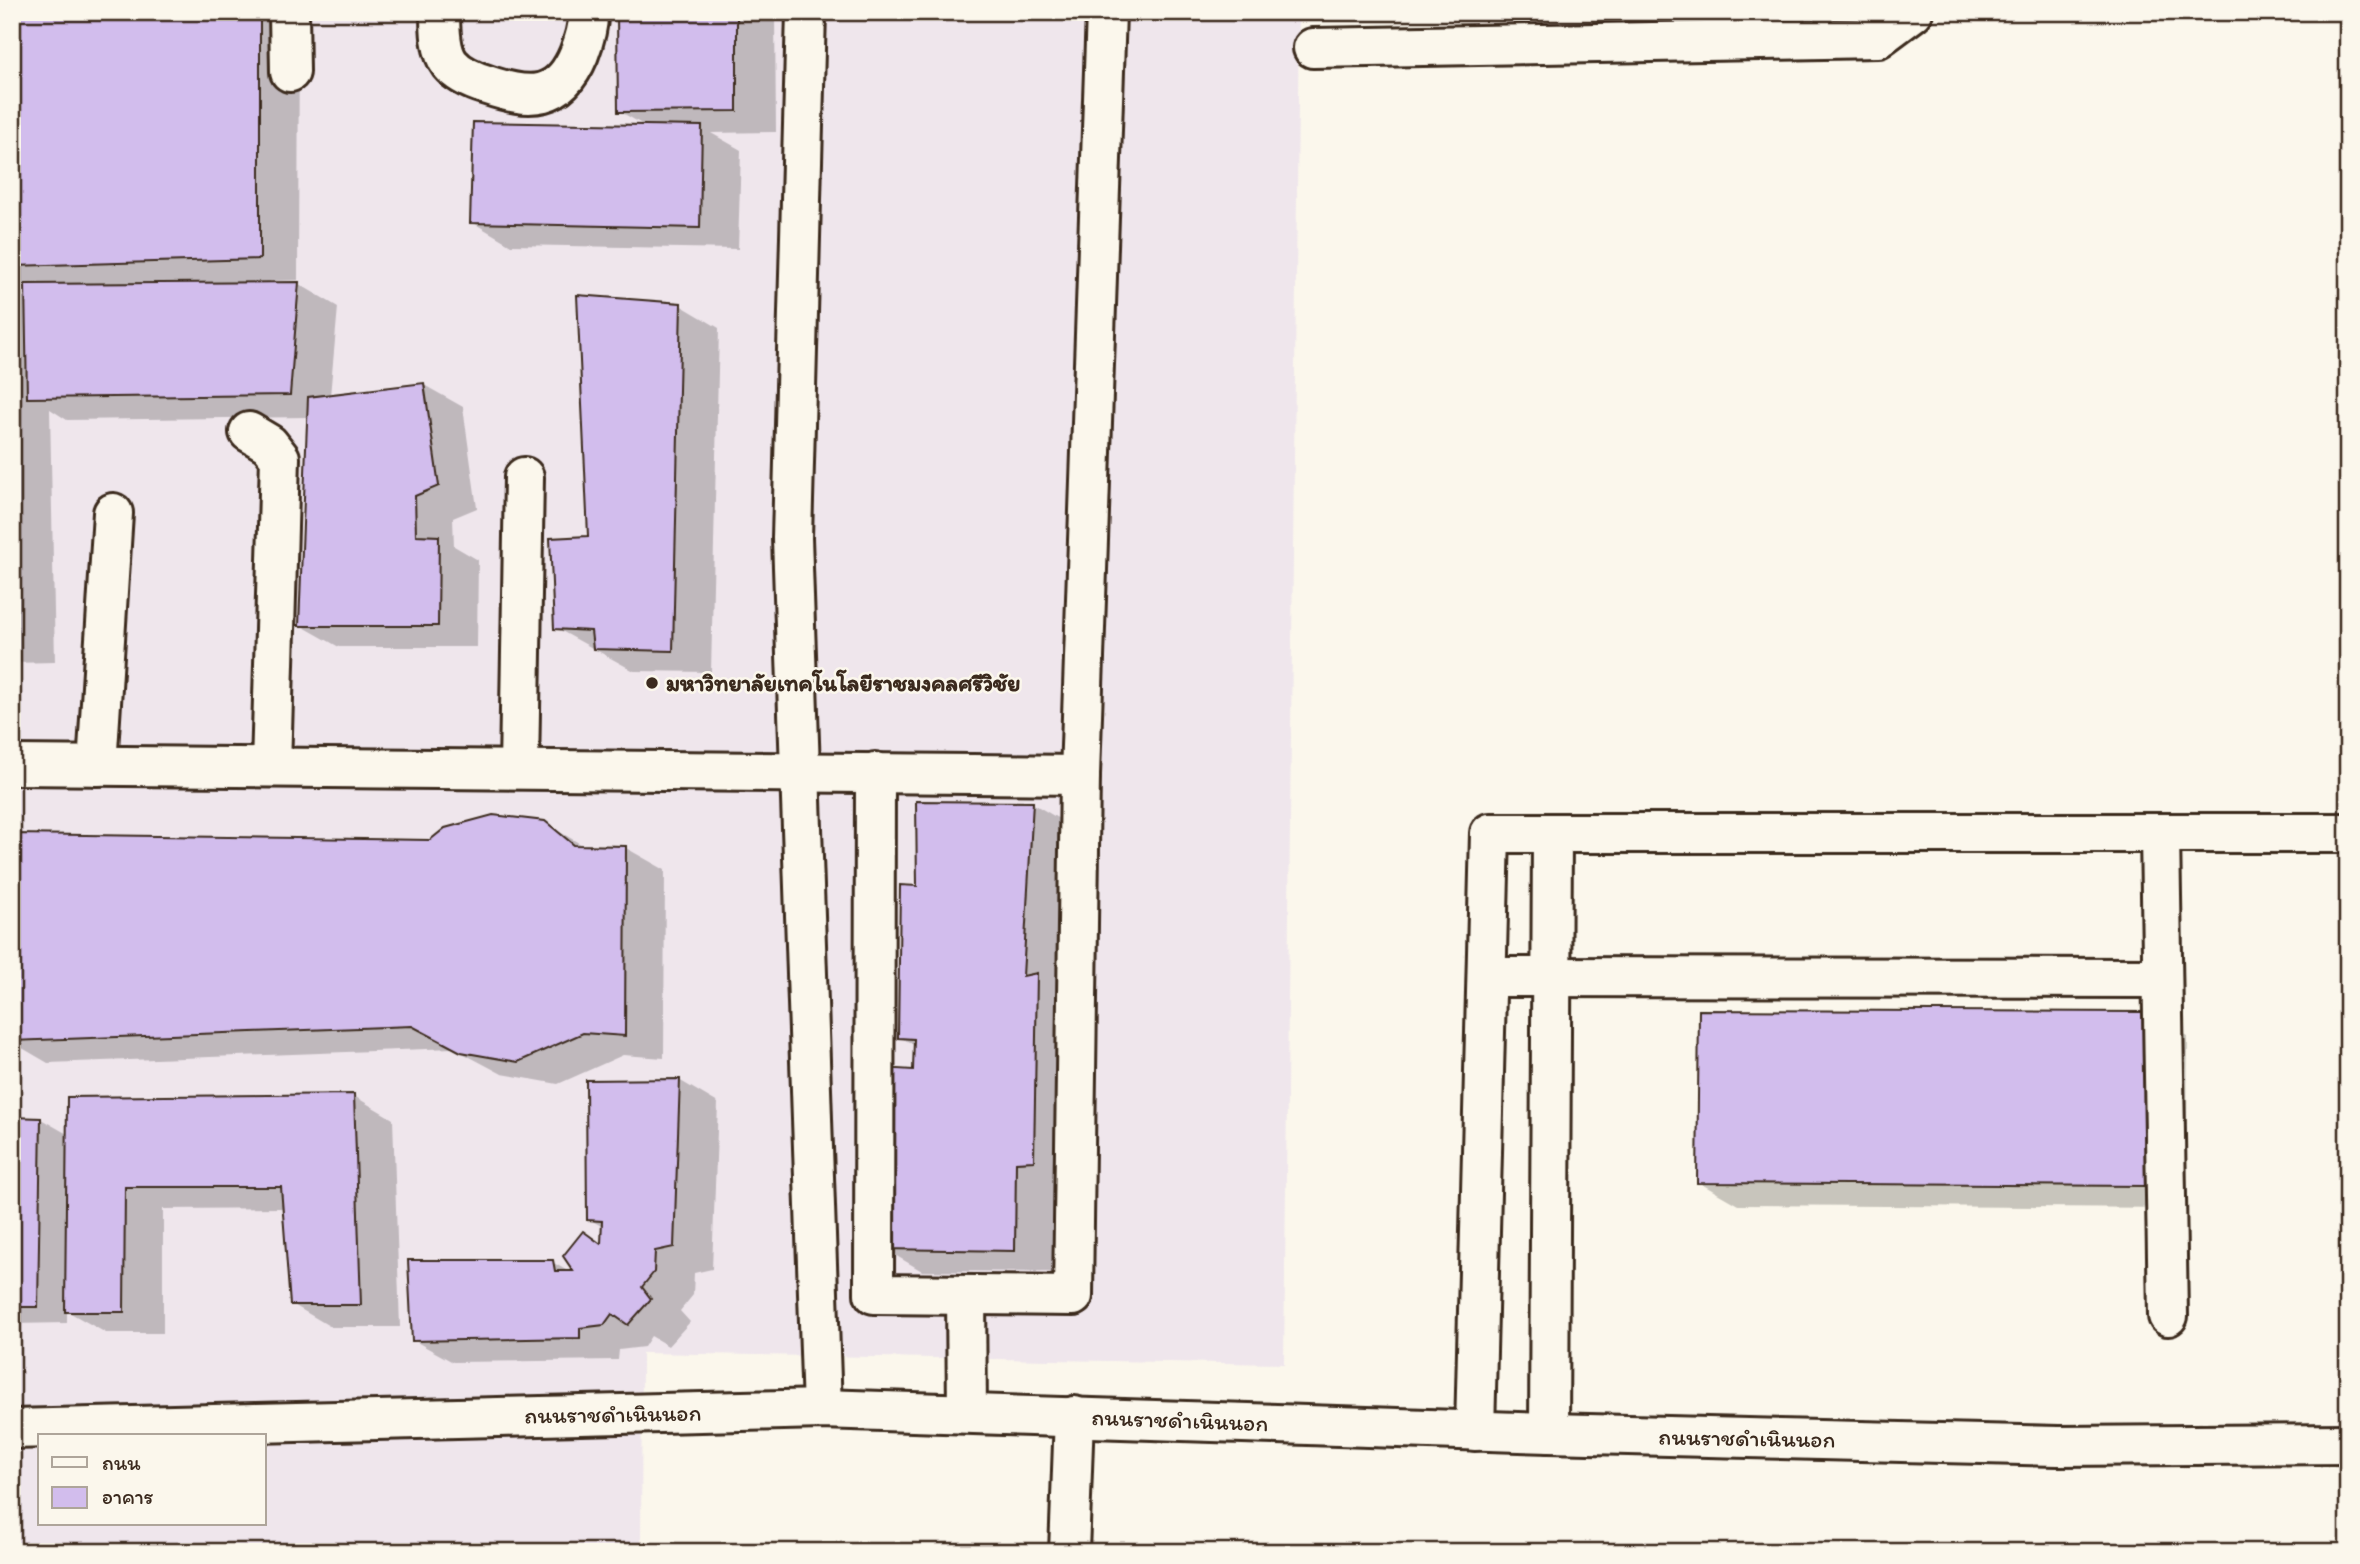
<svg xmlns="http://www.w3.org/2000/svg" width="2360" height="1564" font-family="Itim,'Playpen Sans Thai',sans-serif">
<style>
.built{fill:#efe6ec;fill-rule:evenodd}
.shadow{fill:#0003}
.building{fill:#d2bded;stroke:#3b2a1e;stroke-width:2}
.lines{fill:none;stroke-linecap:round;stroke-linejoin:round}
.minor-casing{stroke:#3b2a1e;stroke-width:44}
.minor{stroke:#fbf7ec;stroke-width:38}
.poi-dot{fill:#3b2a1e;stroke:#fbf7ec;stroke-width:2.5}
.labels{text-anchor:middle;stroke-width:5;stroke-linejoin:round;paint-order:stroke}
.poi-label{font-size:23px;font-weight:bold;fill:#3b2a1e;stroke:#fbf7ec;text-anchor:start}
.street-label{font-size:23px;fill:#3b2a1e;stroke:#fbf7ec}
</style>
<rect width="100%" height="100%" fill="#fbf7ec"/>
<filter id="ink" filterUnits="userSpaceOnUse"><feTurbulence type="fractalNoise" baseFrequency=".0143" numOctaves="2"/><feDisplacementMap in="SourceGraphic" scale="14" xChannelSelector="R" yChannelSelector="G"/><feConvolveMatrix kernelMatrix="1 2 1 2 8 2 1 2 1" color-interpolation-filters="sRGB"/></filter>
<g filter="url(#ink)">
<path class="built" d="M12 12H1299L1284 1364 642 1353 641 1552H12ZM40 1436H264V1524H40Z"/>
<g class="shadow">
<path d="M12 12H299L298 280 270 281V284H299L338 307 330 396 424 385 463 407 477 508 453 518 454 546 478 560 477 647H339L300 625 309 417 67 420 50 409 55 662 12 663V290L27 299V288H12Z"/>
<path d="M619 12H775L776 132 711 133 741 150 738 249 511 245 472 222 647 127 619 111Z"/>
<path d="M680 305 719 328 711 672 634 671 556 628Z"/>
<path d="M1032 803 1071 826 1073 1183H1055L1054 1272 922 1271 883 1248 915 1072 916 1046 900 1037 918 888Z"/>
<path d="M544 823 586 847 626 848 665 870 664 1058 623 1055 558 1084 502 1074 453 1048 48 1063 12 1042V837L431 842Z"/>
<path d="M2149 1014 2188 1036 2186 1208 1738 1205 1698 1182Z"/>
<path d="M679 1080 718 1103 712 1269 694 1273 693 1295 680 1311 690 1322 668 1346 651 1336 644 1347 619 1350 618 1360 453 1362 413 1340 552 1262 571 1273H576L584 1234 603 1245V1227L589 1219Z"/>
<path d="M354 1096 393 1119 400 1327H331L292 1304 284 1208 163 1209V1333H106L67 1311V1323L12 1324V1119H41L69 1135Z"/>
</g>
<g class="building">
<path d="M12 12H260V259L12 266Z"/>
<path d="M617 12H737V111L618 112Z"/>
<path d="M473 122 702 126 700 228 470 223Z"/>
<path d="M299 282 290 395 27 398 25 284Z"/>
<path d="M577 295 681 303 673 651 593 649 591 631 554 629 550 538 588 536Z"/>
<path d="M424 383 439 486 415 496 416 535 439 536 438 626H299L308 397Z"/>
<path d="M12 433 16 640H12Z"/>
<path d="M916 801 1033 802 1023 976 1037 973 1034 1161 1016 1162 1015 1251 882 1249 881 1068 913 1070 914 1039 898 1038 900 885 917 886Z"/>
<path d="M493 815 545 821 574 845 626 846 625 1036 583 1033 518 1062 461 1052 412 1026 12 1041V835L14 834 430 840 445 828Z"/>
<path d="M1699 1010 2149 1012 2147 1186 1697 1183Z"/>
<path d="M680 1079 674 1247 655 1251 654 1272 642 1287 651 1299 628 1325 612 1314 604 1325 580 1328V1338L412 1341 408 1260H553L555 1271H573L563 1256 583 1231 601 1244 602 1221 587 1220 586 1080Z"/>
<path d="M354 1094 361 1305H290L281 1187H125L124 1312H65L67 1097Z"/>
<path d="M12 1117 41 1118 38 1307H12Z"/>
</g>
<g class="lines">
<defs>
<g id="minor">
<path d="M289 12 290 72"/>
<path d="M440 12C440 28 440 51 450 64 459 75 474 81 487 85 531 100 560 100 579 54 584 41 589 26 588 12"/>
<path d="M806 12 792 538 822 1409"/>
<path d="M1313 48 1878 38 1913 12"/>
<path d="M249 432 269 444 280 458 271 767"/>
<path d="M12 765 1080 775"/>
<path d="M97 766 113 513"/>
<path d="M519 769 524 477"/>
<path d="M875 772 874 1294 1073 1296 1080 775 1106 12"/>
<path d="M2160 835 2168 1316"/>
<path d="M1487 977 2162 978"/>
<path d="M966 1295 967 1413"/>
<path d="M12 1429 822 1409 1549 1433 2058 1446 2348 1444"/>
<path d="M1475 1431 1490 833H2348"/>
<path d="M1549 1433 1552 834"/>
<path d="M1069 1552 1074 1416"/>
</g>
</defs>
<use href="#minor" class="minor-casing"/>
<use href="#minor" class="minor"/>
</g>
</g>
<circle class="poi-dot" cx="652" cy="683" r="7"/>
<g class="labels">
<g class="poi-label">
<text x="666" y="691">มหาวิทยาลัยเทคโนโลยีราชมงคลศรีวิชัย</text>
</g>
<g class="street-label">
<text transform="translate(613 1414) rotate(-1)" y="8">ถนนราชดำเนินนอก</text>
<text transform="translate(1180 1420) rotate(2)" y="8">ถนนราชดำเนินนอก</text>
<text transform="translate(1747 1438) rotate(1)" y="8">ถนนราชดำเนินนอก</text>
</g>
</g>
<rect width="2360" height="1564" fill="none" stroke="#fbf7ec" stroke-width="42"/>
<rect x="21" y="21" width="2318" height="1522" fill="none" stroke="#3b2a1e" stroke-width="2.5" filter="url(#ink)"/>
<rect x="38" y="1434" width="228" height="91" fill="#fbf7ec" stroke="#aea59a" stroke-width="2"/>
<rect x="52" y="1457" width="35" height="10" fill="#fbf7ec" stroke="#aea59a" stroke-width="2"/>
<text x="102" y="1470" font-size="21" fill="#3b2a1e">ถนน</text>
<rect x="52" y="1487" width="35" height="21" fill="#d2bded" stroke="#aea59a" stroke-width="2"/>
<text x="102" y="1504" font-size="21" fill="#3b2a1e">อาคาร</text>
</svg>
